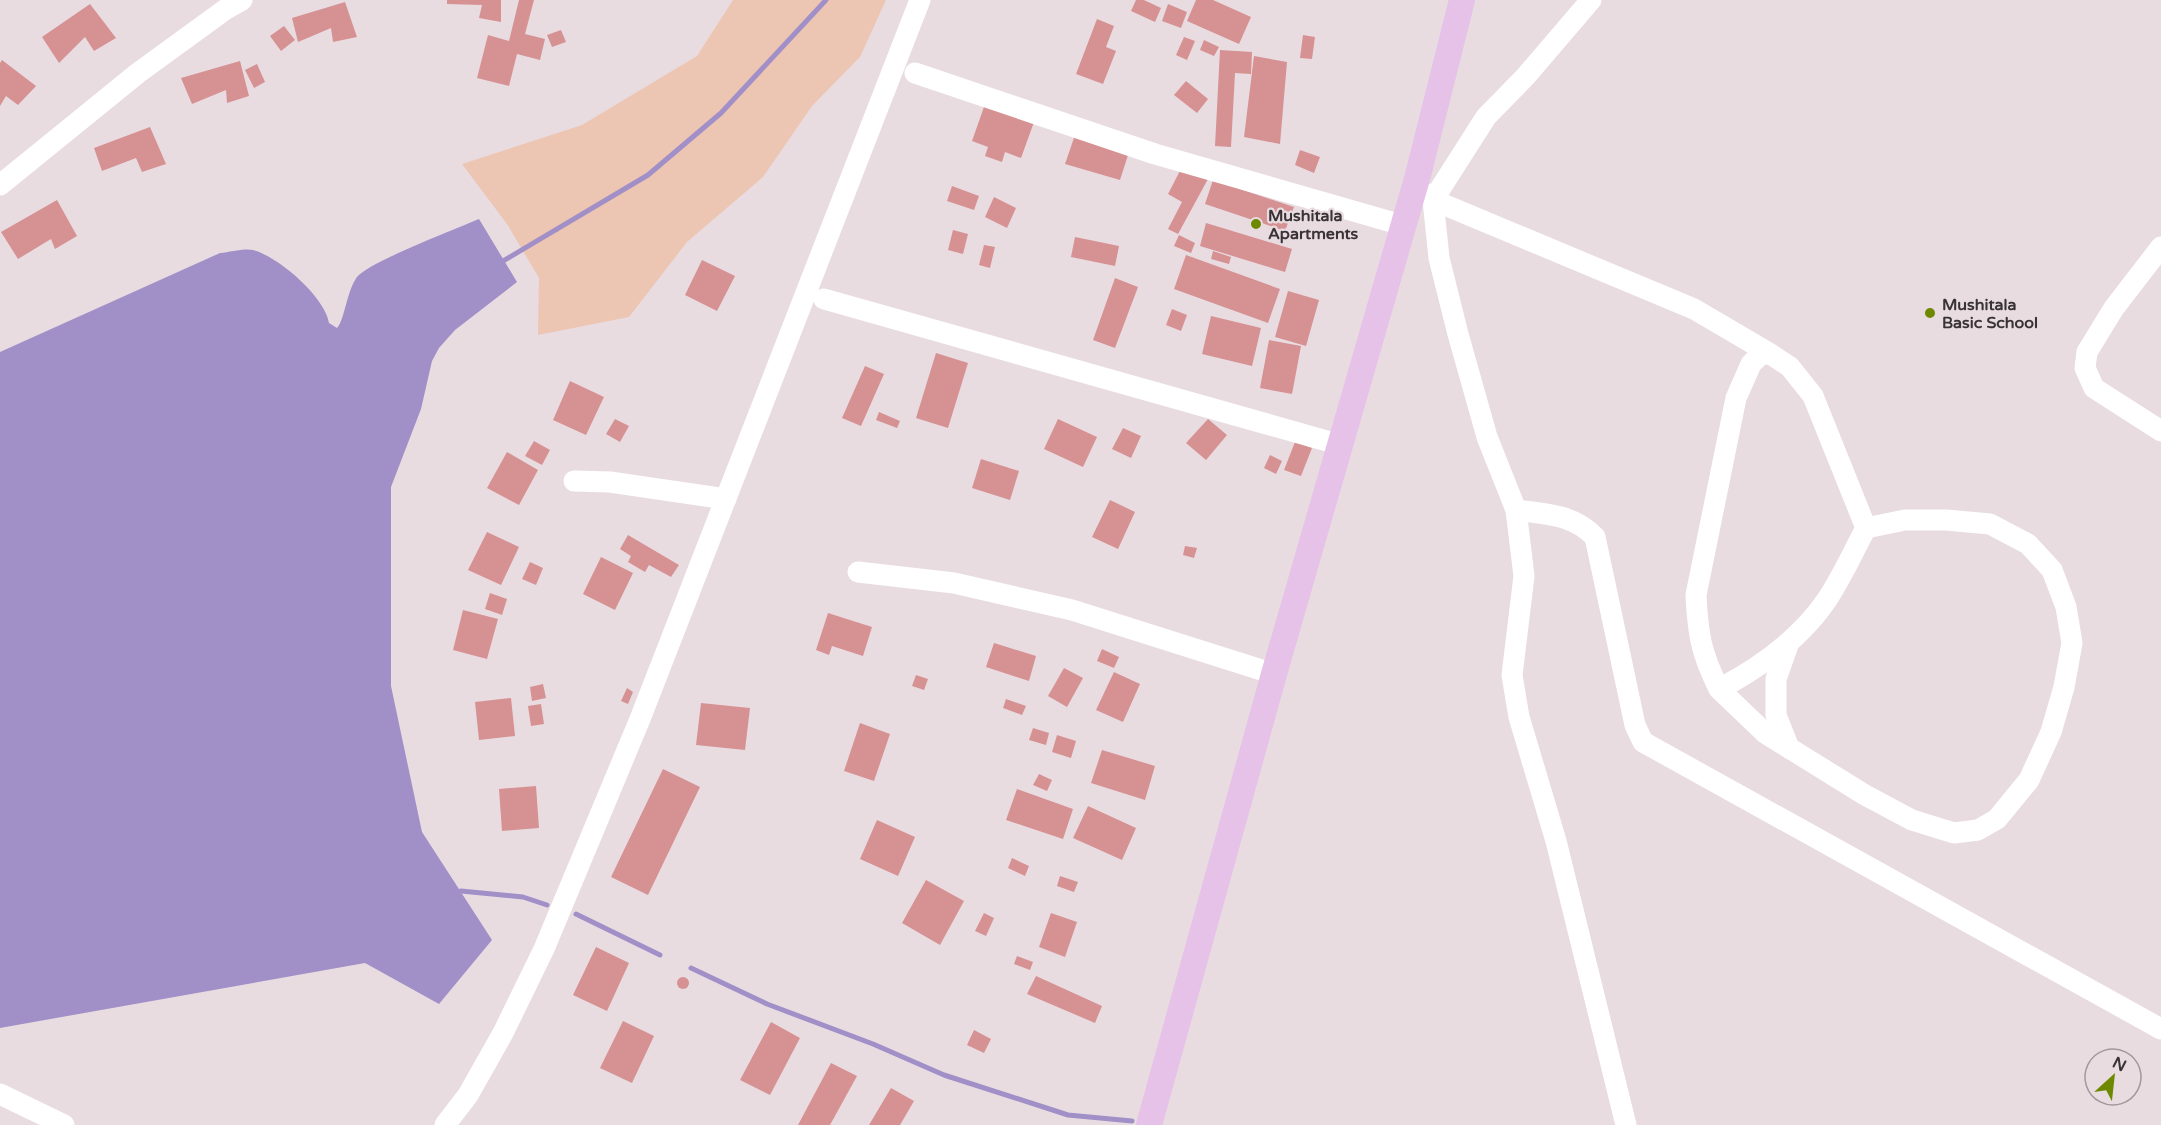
<svg xmlns="http://www.w3.org/2000/svg" width="2161" height="1125" font-family="'Varela Round',sans-serif">
<style>
.green{fill:#edc5b3}
.water{fill:#a18fc7}
.lines{fill:none;stroke-linecap:round;stroke-linejoin:round}
.stream{stroke:#a18fc7;stroke-width:5}
.building{fill:#d69193}
.minor{stroke:#fff;stroke-width:21}
.major{stroke:#e6c2e8;stroke-width:26}
.poi-dot{fill:#6e8900;stroke:#e9dce1;stroke-width:2}
.labels{text-anchor:middle;stroke-width:4.5;stroke-linejoin:round;paint-order:stroke}
.poi-label{font-size:16px;font-weight:bold;fill:#383335;stroke:#e9dce1;text-anchor:start}
</style>
<rect width="100%" height="100%" fill="#e9dce1"/>
<path class="green" d="M733 0H886L860 57 812 106 763 177 687 242 629 317 538 335 539 278 507 224 462 164 582 125 697 56Z"/>
<path class="water" d="M479 219 517 282 455 330 439 348 432 361 421 409 391 487V686L422 832 492 940 439 1004 365 963 0 1028V352L220 253C230 252 244 248 253 250 279 257 325 297 329 323L337 328C344 322 347 290 357 277 369 262 456 229 479 219Z"/>
<g class="lines">
<g class="stream">
<path d="M498 264 648 175 721 113 826 0"/>
<path d="M461 891 523 897 547 905"/>
<path d="M576 914 660 955"/>
<path d="M691 968 767 1004 873 1044 944 1075 1068 1115 1132 1121"/>
</g>
</g>
<g class="building">
<path d="M447 0H501V22L479 18 482 5 447 4Z"/>
<path d="M519 0H534L525 34 545 39 540 60 517 54 509 86 477 78 488 35 509 41Z"/>
<path d="M1136 0H1144L1161 8 1155 22 1131 11Z"/>
<path d="M1196 0H1213L1251 17 1239 44 1187 21Z"/>
<path d="M345 2 357 37 333 42 331 28 298 42 292 18Z"/>
<path d="M90 4 116 38 94 51 85 37 59 63 42 37Z"/>
<path d="M1168 4 1187 12 1181 28 1162 21Z"/>
<path d="M1097 19 1114 26 1106 47 1116 51 1103 84 1076 74Z"/>
<path d="M284 26 295 40 281 51 270 36Z"/>
<path d="M561 30 566 42 552 47 547 35Z"/>
<path d="M1303 35 1315 37 1312 59 1300 58Z"/>
<path d="M1184 37 1195 41 1187 60 1176 55Z"/>
<path d="M1204 40 1219 47 1214 56 1200 50Z"/>
<path d="M1220 50 1252 52 1251 74 1235 73 1231 147 1215 146Z"/>
<path d="M1254 56 1287 62 1280 144 1244 137Z"/>
<path d="M2 60 36 86 18 105 6 96 0 106V63Z"/>
<path d="M240 61 249 96 227 103 226 90 192 104 181 78Z"/>
<path d="M257 64 265 82 254 88 245 70Z"/>
<path d="M1186 81 1208 99 1197 113 1174 95Z"/>
<path d="M985 104 1034 122 1021 158 1005 152 1002 162 985 156 988 147 972 141Z"/>
<path d="M150 127 166 164 142 172 136 158 102 171 94 148Z"/>
<path d="M1075 135 1129 152 1120 180 1065 164Z"/>
<path d="M1300 150 1320 157 1314 173 1295 165Z"/>
<path d="M1183 165 1208 179 1178 234 1168 229 1182 202 1168 194Z"/>
<path d="M1213 180 1294 207 1285 231 1205 204Z"/>
<path d="M952 186 979 196 974 210 947 201Z"/>
<path d="M994 197 1016 208 1007 228 985 217Z"/>
<path d="M57 200 77 236 55 249 51 239 18 259 1 232Z"/>
<path d="M1206 223 1292 249 1285 272 1200 246Z"/>
<path d="M953 230 968 234 963 254 948 250Z"/>
<path d="M1179 235 1195 243 1191 253 1174 246Z"/>
<path d="M1075 237 1119 246 1115 266 1071 257Z"/>
<path d="M984 245 995 247 990 268 979 265Z"/>
<path d="M1213 251 1231 257 1229 264 1211 259Z"/>
<path d="M1186 255 1280 289 1268 323 1174 289Z"/>
<path d="M702 260 735 276 717 311 685 295Z"/>
<path d="M1115 278 1138 287 1115 348 1093 340Z"/>
<path d="M1288 291 1319 300 1306 346 1275 337Z"/>
<path d="M1172 309 1187 315 1181 331 1166 325Z"/>
<path d="M1211 316 1261 328 1252 366 1202 354Z"/>
<path d="M1269 340 1301 346 1292 394 1260 388Z"/>
<path d="M936 353 968 363 948 428 916 418Z"/>
<path d="M865 366 884 374 861 426 842 418Z"/>
<path d="M570 381 604 397 586 435 553 420Z"/>
<path d="M879 412 900 421 897 428 876 420Z"/>
<path d="M615 419 629 426 620 442 606 434Z"/>
<path d="M1058 419 1097 437 1083 467 1044 449Z"/>
<path d="M1208 419 1227 435 1206 460 1186 443Z"/>
<path d="M1123 428 1141 436 1131 458 1112 449Z"/>
<path d="M534 441 550 450 542 465 525 456Z"/>
<path d="M1295 442 1312 448 1301 476 1284 470Z"/>
<path d="M507 452 538 470 519 505 487 488Z"/>
<path d="M1270 455 1282 461 1276 474 1264 468Z"/>
<path d="M981 459 1019 471 1010 500 972 488Z"/>
<path d="M1110 500 1135 512 1118 549 1092 537Z"/>
<path d="M487 532 519 547 501 585 468 570Z"/>
<path d="M628 535 679 565 671 577 649 565 645 572 628 562 631 556 620 549Z"/>
<path d="M1185 546 1197 548 1194 558 1183 555Z"/>
<path d="M601 557 633 573 615 610 583 594Z"/>
<path d="M530 562 543 568 536 585 522 579Z"/>
<path d="M490 593 507 599 502 615 485 609Z"/>
<path d="M463 610 498 619 487 659 453 650Z"/>
<path d="M828 613 872 627 863 656 832 646 829 655 816 650Z"/>
<path d="M994 643 1036 656 1029 681 986 667Z"/>
<path d="M1102 649 1119 657 1114 668 1097 661Z"/>
<path d="M1064 668 1083 678 1067 707 1048 696Z"/>
<path d="M1114 672 1140 684 1123 722 1096 710Z"/>
<path d="M916 675 928 679 924 690 912 686Z"/>
<path d="M543 684 546 698 532 701 530 687Z"/>
<path d="M627 688 633 692 628 704 621 701Z"/>
<path d="M511 698 515 736 479 740 475 702Z"/>
<path d="M1006 699 1026 706 1022 715 1003 708Z"/>
<path d="M701 703 750 708 745 750 696 745Z"/>
<path d="M541 704 544 724 531 726 528 706Z"/>
<path d="M860 723 890 734 874 781 844 771Z"/>
<path d="M1033 728 1049 733 1046 745 1029 740Z"/>
<path d="M1057 735 1076 741 1071 758 1052 752Z"/>
<path d="M1102 750 1155 766 1145 800 1091 783Z"/>
<path d="M663 769 700 787 648 895 611 877Z"/>
<path d="M1039 774 1052 780 1047 791 1033 785Z"/>
<path d="M536 786 539 828 502 831 499 789Z"/>
<path d="M1017 789 1073 809 1063 839 1006 820Z"/>
<path d="M1088 806 1136 828 1122 860 1073 838Z"/>
<path d="M877 820 915 837 898 876 860 859Z"/>
<path d="M1012 858 1029 866 1025 876 1008 868Z"/>
<path d="M1060 876 1078 882 1074 892 1057 886Z"/>
<path d="M926 880 964 901 940 945 902 923Z"/>
<path d="M984 913 994 918 986 936 975 931Z"/>
<path d="M1051 913 1077 922 1065 957 1039 947Z"/>
<path d="M596 947 629 963 607 1011 573 995Z"/>
<path d="M1017 956 1033 962 1030 970 1014 964Z"/>
<path d="M1036 976 1102 1006 1095 1023 1027 994Z"/>
<circle cx="683" cy="983" r="6"/>
<path d="M623 1021 654 1036 632 1083 600 1068Z"/>
<path d="M771 1022 800 1038 770 1095 740 1080Z"/>
<path d="M974 1030 991 1039 984 1053 967 1045Z"/>
<path d="M831 1063 857 1076 830 1125H798Z"/>
<path d="M891 1088 914 1101 900 1125H869Z"/>
</g>
<g class="lines">
<g class="minor">
<path d="M1591 0 1526 76 1486 117 1433 200 1439 258 1458 334 1487 437 1516 510 1524 576 1512 675 1519 717 1556 841 1626 1125"/>
<path d="M915 73 1155 154 1402 225"/>
<path d="M0 185 138 73 226 9 242 0"/>
<path d="M1425 193 1433 200 1694 309 1769 353 1790 367 1813 396 1866 528C1853 552 1841 579 1826 601 1799 640 1761 667 1719 689 1701 653 1698 635 1696 595L1736 398 1751 364 1759 356 1769 353"/>
<path d="M2161 247 2114 308 2087 352 2085 368 2094 388 2161 431"/>
<path d="M824 299 1341 445"/>
<path d="M574 481 610 482 726 499"/>
<path d="M1516 510C1546 514 1573 514 1595 537L1635 725 1643 742 2161 1029"/>
<path d="M858 572 954 583 1072 610 1274 674"/>
<path d="M1788 645 1776 679V715L1789 748"/>
<path d="M1719 689 1765 733 1865 795 1912 820 1954 833 1978 830 1997 819 2029 780 2051 732 2064 687 2072 643 2066 607 2052 570 2028 544 1990 524 1946 520H1905L1866 528"/>
<path d="M0 1094 64 1125"/>
<path d="M445 1125 468 1095 503 1033 544 949 640 719 920 0"/>
</g>
<path class="major" d="M1149 1125 1274 674 1418 175 1462 0"/>
</g>
<g class="poi-dot">
<circle cx="1256" cy="224" r="6"/>
<circle cx="1930" cy="313" r="6"/>
</g>
<g class="labels">
<g class="poi-label">
<text x="1268" y="221">Mushitala<tspan x="1268" dy="18">Apartments</tspan></text>
<text x="1942" y="310">Mushitala<tspan x="1942" dy="18">Basic School</tspan></text>
</g>
</g>
<g transform="translate(2113 1077) rotate(27)"><circle r="28" fill="#e9dce1" stroke="#a2989c" stroke-width="1.5"/>
<path d="M0-4.5L10 22L0 15L-10 22Z" fill="#6e8900"/>
<text y="-9" font-size="16" font-weight="bold" text-anchor="middle" fill="#383335">N</text>
</g>
</svg>
